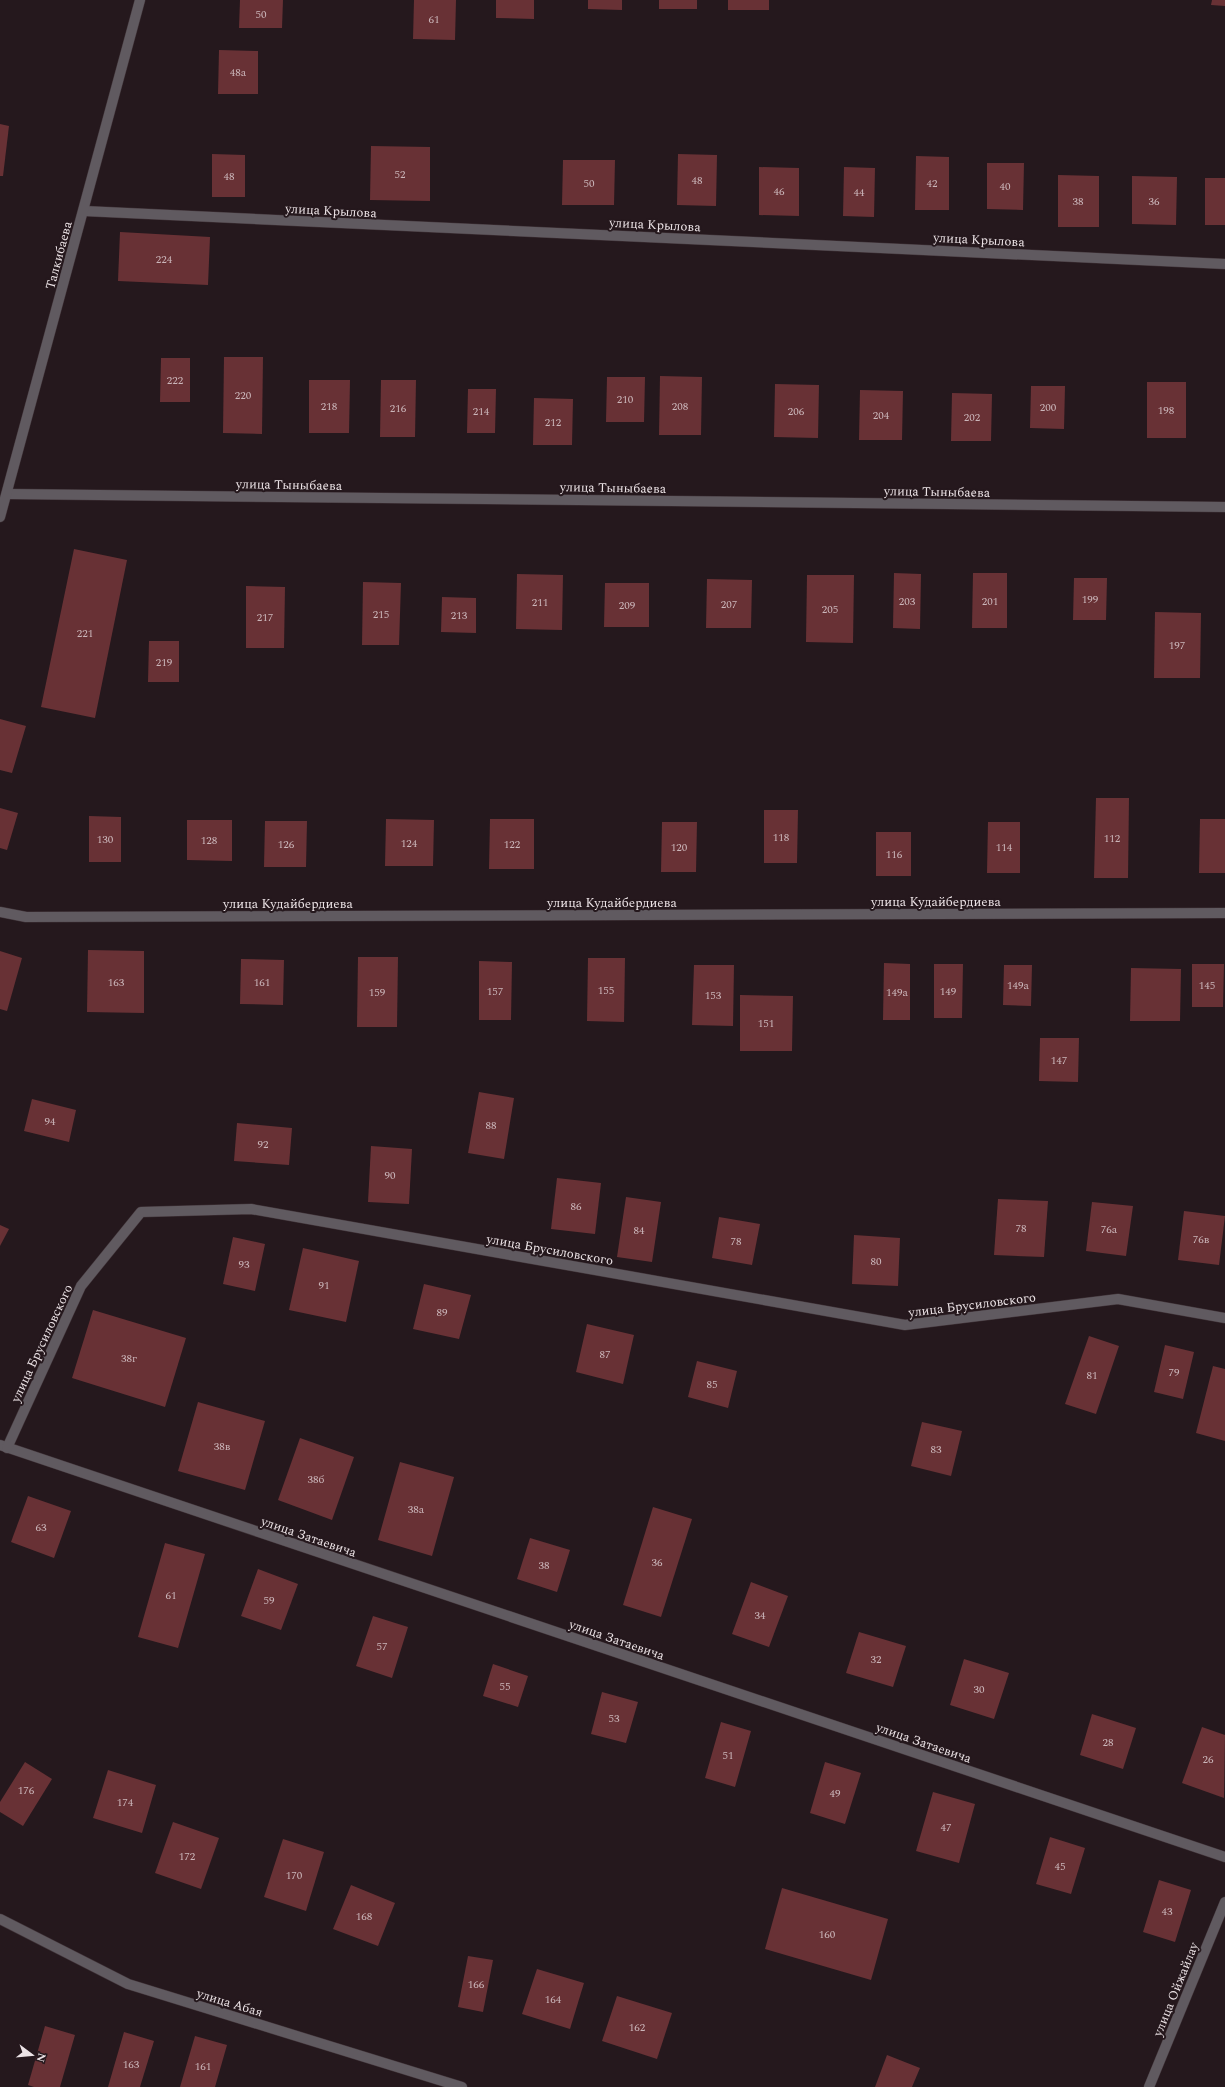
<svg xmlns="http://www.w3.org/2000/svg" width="1225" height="2087" font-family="Spectral,serif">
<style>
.building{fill:#683135}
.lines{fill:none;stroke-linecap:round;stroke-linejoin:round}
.minor-casing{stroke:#413439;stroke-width:11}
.tertiary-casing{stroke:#413439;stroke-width:11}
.minor{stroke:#605a60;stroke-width:10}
.tertiary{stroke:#605a60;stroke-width:10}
.labels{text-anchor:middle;stroke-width:4;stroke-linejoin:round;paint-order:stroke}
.number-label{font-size:11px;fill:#cbb6ba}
.street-label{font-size:13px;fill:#ece3e6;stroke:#25181d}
</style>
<rect width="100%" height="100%" fill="#25181d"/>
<g class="building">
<path d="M240 0H283L282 28H239Z"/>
<path d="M414 0H456L455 40 413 39Z"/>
<path d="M496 0H534V19L496 18Z"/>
<path d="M588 0H622V10L588 9Z"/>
<rect x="659" y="0" width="38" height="9"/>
<rect x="728" y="0" width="41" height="10"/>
<path d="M1212 0H1225V6L1211 5Z"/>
<path d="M219 50 258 51V94H218Z"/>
<path d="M0 124 9 126 3 176H0Z"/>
<path d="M371 146 430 147V201L370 200Z"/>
<path d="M212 154 245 155V197H212Z"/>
<path d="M678 154 717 155 716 206 677 205Z"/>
<path d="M916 156 949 157V210H915Z"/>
<path d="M563 160H615L614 205H562Z"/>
<path d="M987 163H1024L1023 210 987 209Z"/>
<path d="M759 167 799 168V216L759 215Z"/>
<path d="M844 167 875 168 874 217 843 216Z"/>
<path d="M1058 175 1099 176V227H1058Z"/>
<path d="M1132 176 1177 177 1176 225 1132 224Z"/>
<rect x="1205" y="178" width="20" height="47"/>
<path d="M120 232 210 237 208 285 118 281Z"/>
<path d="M224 357H263L262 434 223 433Z"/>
<path d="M161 358H190V402H160Z"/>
<path d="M660 376 702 377 701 435H659Z"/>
<path d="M607 377H645L644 422H606Z"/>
<path d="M309 380H350L349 433H309Z"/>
<path d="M381 380H416L415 437H380Z"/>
<rect x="1147" y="382" width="39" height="56"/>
<path d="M775 384 819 385 818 438 774 437Z"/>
<path d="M1031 386H1065L1064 429 1030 428Z"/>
<path d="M468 389H496L495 433H467Z"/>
<path d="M860 390 903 391 902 440H859Z"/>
<path d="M952 393 992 394 991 441H951Z"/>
<path d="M534 398 573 399 572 445H533Z"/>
<path d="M74 549 127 560 95 718 41 707Z"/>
<path d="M894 573 921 574 920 629 893 628Z"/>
<path d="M973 573H1007V628H972Z"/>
<path d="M517 574 563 575 562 630 516 629Z"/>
<path d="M807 575H854L853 643 806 642Z"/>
<path d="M1074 578H1107L1106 620H1073Z"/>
<path d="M707 579 752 580 751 628H706Z"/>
<path d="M363 582 401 583 399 645H362Z"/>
<path d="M605 583H649V627H604Z"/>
<path d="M246 586 285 587 284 648H246Z"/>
<path d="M442 597 476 598V633L441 632Z"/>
<path d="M1155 612 1201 613 1200 678H1154Z"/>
<path d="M149 641H179V682H148Z"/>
<path d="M0 719 26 726 12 773 0 770Z"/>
<path d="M1096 798H1129L1128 878H1094Z"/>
<path d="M0 808 18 813 7 850 0 848Z"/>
<path d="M764 810H798L797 863H764Z"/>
<path d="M89 816 121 817V862H89Z"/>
<path d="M386 819 434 820 433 866H385Z"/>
<path d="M490 819H534V869H489Z"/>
<path d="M1200 819H1225V873H1199Z"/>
<path d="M187 820H232V861L187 860Z"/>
<path d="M265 821H307L306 867H264Z"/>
<path d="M662 822H697L696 872H661Z"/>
<path d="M988 822H1020V873H987Z"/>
<rect x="876" y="832" width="35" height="44"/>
<path d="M88 950 144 951V1013L87 1012Z"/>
<path d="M0 951 22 958 7 1011 0 1009Z"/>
<path d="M358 957H398L397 1027H357Z"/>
<path d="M588 958H625L624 1022 587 1021Z"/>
<path d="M241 959 284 960 283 1005 240 1004Z"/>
<path d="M479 961 512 962 511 1020H479Z"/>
<path d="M884 963 910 964V1020H883Z"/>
<path d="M934 964H963L962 1018H934Z"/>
<path d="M1192 964H1224L1223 1007H1192Z"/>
<path d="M694 965H734L733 1026 692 1025Z"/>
<path d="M1004 965H1032L1031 1006 1003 1005Z"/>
<path d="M1131 968 1181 969 1180 1021H1130Z"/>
<path d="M740 995 793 996 792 1051H740Z"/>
<path d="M1040 1038H1079L1078 1082 1039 1081Z"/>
<path d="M479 1092 514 1098 504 1159 468 1153Z"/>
<path d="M32 1099 76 1110 69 1142 24 1131Z"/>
<path d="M237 1123 292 1128 289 1165 234 1161Z"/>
<path d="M371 1146 412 1149 409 1204 368 1202Z"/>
<path d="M557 1178 601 1183 595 1234 551 1229Z"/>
<path d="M626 1197 661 1202 652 1262 617 1257Z"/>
<path d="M998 1199 1048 1201 1044 1257 994 1255Z"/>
<path d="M1092 1202 1133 1206 1126 1256 1086 1251Z"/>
<path d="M1184 1211 1225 1216 1219 1265 1178 1260Z"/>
<path d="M719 1217 760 1224 752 1265 712 1258Z"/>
<path d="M0 1225 9 1229 0 1246Z"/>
<path d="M854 1235 900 1238 898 1286 852 1284Z"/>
<path d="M233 1237 265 1244 255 1291 223 1284Z"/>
<path d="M303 1248 359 1261 346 1322 289 1310Z"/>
<path d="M424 1284 471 1295 459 1339 413 1329Z"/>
<path d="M93 1310 186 1338 165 1407 72 1378Z"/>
<path d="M587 1324 634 1335 623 1384 576 1372Z"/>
<path d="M1089 1336 1119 1346 1096 1414 1065 1404Z"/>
<path d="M1165 1345 1194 1352 1183 1399 1154 1392Z"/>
<path d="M697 1361 737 1371 728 1408 688 1397Z"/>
<path d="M1213 1366 1225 1369V1441L1196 1433Z"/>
<path d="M198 1402 265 1421 245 1490 178 1471Z"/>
<path d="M922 1422 962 1431 951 1476 911 1466Z"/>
<path d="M300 1438 354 1457 332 1520 278 1500Z"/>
<path d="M400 1462 454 1477 432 1556 378 1540Z"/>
<path d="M28 1496 71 1511 54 1558 11 1542Z"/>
<path d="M653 1507 692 1519 661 1617 623 1605Z"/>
<path d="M530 1538 570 1550 557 1592 517 1579Z"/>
<path d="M165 1543 205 1554 178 1648 138 1637Z"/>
<path d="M258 1569 298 1584 281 1630 241 1616Z"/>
<path d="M751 1582 788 1596 769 1647 732 1634Z"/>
<path d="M373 1616 408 1627 392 1678 356 1666Z"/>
<path d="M859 1632 906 1646 893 1687 846 1673Z"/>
<path d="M964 1659 1009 1673 994 1719 950 1705Z"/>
<path d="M493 1664 528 1676 518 1707 483 1696Z"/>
<path d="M602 1692 638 1702 626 1743 591 1734Z"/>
<path d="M1092 1714 1136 1728 1123 1769 1080 1755Z"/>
<path d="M721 1722 751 1731 735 1787 705 1778Z"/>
<path d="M1202 1727 1225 1735 1224 1798 1182 1783Z"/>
<path d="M25 1762 52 1779 23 1826 0 1812V1802Z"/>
<path d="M825 1762 861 1773 845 1824 810 1813Z"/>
<path d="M108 1770 156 1785 142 1833 93 1818Z"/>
<path d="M933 1792 975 1804 959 1863 916 1851Z"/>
<path d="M173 1822 219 1838 201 1889 155 1873Z"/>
<path d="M1050 1837 1085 1848 1071 1894 1036 1884Z"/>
<path d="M283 1839 324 1852 306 1911 264 1897Z"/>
<path d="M1159 1880 1191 1890 1175 1942 1143 1932Z"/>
<path d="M351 1885 395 1903 378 1946 333 1929Z"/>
<path d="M782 1888 888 1919 871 1980 765 1949Z"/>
<path d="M468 1956 493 1960 483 2012 458 2007Z"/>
<path d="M537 1969 584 1983 570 2029 522 2014Z"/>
<path d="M617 1996 672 2013 657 2059 602 2041Z"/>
<path d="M45 2026 75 2035 60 2087H34L28 2085Z"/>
<path d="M124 2032 154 2041 140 2087H108Z"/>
<path d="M195 2036 227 2045 215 2087H180Z"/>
<path d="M887 2055 920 2068 912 2087H875Z"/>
</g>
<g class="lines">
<defs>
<g id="minor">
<path d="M84 211 1225 264"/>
<path d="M0 912 26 917 1225 913"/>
<path d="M0 1445 1225 1857"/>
<path d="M7 1448 81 1286 141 1212 251 1209 905 1325 1118 1299 1225 1318"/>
<path d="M1149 2087 1225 1902"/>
</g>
<g id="tertiary">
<path d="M8 494 1225 507"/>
<path d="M0 517 140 0"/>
<path d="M0 1919 128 1984 462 2087"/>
</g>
</defs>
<use href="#minor" class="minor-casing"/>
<use href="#tertiary" class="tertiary-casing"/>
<use href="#minor" class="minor"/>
<use href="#tertiary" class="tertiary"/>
</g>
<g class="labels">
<g class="number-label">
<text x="261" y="18">50</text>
<text x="434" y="23">61</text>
<text x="238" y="76">48а</text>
<text x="400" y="178">52</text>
<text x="229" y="180">48</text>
<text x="697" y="184">48</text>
<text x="589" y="187">50</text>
<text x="932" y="187">42</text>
<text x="1005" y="190">40</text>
<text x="779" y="195">46</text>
<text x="859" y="196">44</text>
<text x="1078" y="205">38</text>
<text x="1154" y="205">36</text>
<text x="164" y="263">224</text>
<text x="175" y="384">222</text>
<text x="243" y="399">220</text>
<text x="625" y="403">210</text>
<text x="329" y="410">218</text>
<text x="680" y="410">208</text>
<text x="1048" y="411">200</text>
<text x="398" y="412">216</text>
<text x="1166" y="414">198</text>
<text x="481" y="415">214</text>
<text x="796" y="415">206</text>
<text x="881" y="419">204</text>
<text x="972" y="421">202</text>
<text x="553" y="426">212</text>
<text x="1090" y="603">199</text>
<text x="907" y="605">203</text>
<text x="990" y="605">201</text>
<text x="540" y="606">211</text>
<text x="729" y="608">207</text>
<text x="627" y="609">209</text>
<text x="830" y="613">205</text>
<text x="381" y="618">215</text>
<text x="459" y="619">213</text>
<text x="265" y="621">217</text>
<text x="85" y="637">221</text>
<text x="1177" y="649">197</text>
<text x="164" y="666">219</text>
<text x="781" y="841">118</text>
<text x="1112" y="842">112</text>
<text x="105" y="843">130</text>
<text x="209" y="844">128</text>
<text x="409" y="847">124</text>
<text x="286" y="848">126</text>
<text x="512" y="848">122</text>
<text x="679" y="851">120</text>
<text x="1004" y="851">114</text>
<text x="894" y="858">116</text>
<text x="116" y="986">163</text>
<text x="262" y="986">161</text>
<text x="1018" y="989">149а</text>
<text x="1207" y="989">145</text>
<text x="606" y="994">155</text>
<text x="495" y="995">157</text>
<text x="948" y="995">149</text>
<text x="377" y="996">159</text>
<text x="897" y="996">149а</text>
<text x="713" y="999">153</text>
<text x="766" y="1027">151</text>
<text x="1059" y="1064">147</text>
<text x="50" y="1125">94</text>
<text x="491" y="1129">88</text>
<text x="263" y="1148">92</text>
<text x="390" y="1179">90</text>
<text x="576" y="1210">86</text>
<text x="1021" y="1232">78</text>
<text x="1109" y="1233">76а</text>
<text x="639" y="1234">84</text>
<text x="1201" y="1243">76в</text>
<text x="736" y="1245">78</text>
<text x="876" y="1265">80</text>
<text x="244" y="1268">93</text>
<text x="324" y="1289">91</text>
<text x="442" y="1316">89</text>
<text x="605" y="1358">87</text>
<text x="129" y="1362">38г</text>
<text x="1174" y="1376">79</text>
<text x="1092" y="1379">81</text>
<text x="712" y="1388">85</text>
<text x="222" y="1450">38в</text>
<text x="936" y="1453">83</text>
<text x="316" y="1483">38б</text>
<text x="416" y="1513">38а</text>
<text x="41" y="1531">63</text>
<text x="657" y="1566">36</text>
<text x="544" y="1569">38</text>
<text x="171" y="1599">61</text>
<text x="269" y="1604">59</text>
<text x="760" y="1619">34</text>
<text x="382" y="1650">57</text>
<text x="876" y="1663">32</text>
<text x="505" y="1690">55</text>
<text x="979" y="1693">30</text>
<text x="614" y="1722">53</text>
<text x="1108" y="1746">28</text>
<text x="728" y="1759">51</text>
<text x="1208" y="1763">26</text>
<text x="26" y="1794">176</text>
<text x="835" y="1797">49</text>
<text x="125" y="1806">174</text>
<text x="946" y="1831">47</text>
<text x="187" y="1860">172</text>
<text x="1060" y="1870">45</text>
<text x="294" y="1879">170</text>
<text x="1167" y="1915">43</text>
<text x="364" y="1920">168</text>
<text x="827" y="1938">160</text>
<text x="476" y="1988">166</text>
<text x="553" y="2003">164</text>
<text x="637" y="2031">162</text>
<text x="131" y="2068">163</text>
<text x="203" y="2070">161</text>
</g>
<g class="street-label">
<text transform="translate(331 210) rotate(3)" y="5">улица Крылова</text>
<text transform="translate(655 224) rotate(3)" y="5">улица Крылова</text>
<text transform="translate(979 239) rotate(3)" y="5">улица Крылова</text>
<text transform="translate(58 255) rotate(-75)" y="5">Талкибаева</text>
<text transform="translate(289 484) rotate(1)" y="5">улица Тыныбаева</text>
<text transform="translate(613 487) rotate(1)" y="5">улица Тыныбаева</text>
<text transform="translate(937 491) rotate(1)" y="5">улица Тыныбаева</text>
<text x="936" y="906">улица Кудайбердиева</text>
<text x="612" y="907">улица Кудайбердиева</text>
<text x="288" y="908">улица Кудайбердиева</text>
<text transform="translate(550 1249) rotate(10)" y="5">улица Брусиловского</text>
<text transform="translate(972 1304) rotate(-7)" y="5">улица Брусиловского</text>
<text transform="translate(41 1343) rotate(-65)" y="5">улица Брусиловского</text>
<text transform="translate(309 1536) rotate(19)" y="5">улица Затаевича</text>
<text transform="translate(617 1639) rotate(19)" y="5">улица Затаевича</text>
<text transform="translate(924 1742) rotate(19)" y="5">улица Затаевича</text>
<text transform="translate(1175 1989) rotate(-68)" y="5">улица Ойжайлау</text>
<text transform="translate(230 2002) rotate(17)" y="5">улица Абая</text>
</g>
</g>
<g transform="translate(32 2055) rotate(106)" stroke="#25181d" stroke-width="3" paint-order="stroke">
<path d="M0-3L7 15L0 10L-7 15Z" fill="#ece3e6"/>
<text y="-6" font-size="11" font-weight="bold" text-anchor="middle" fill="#ece3e6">N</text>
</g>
</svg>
